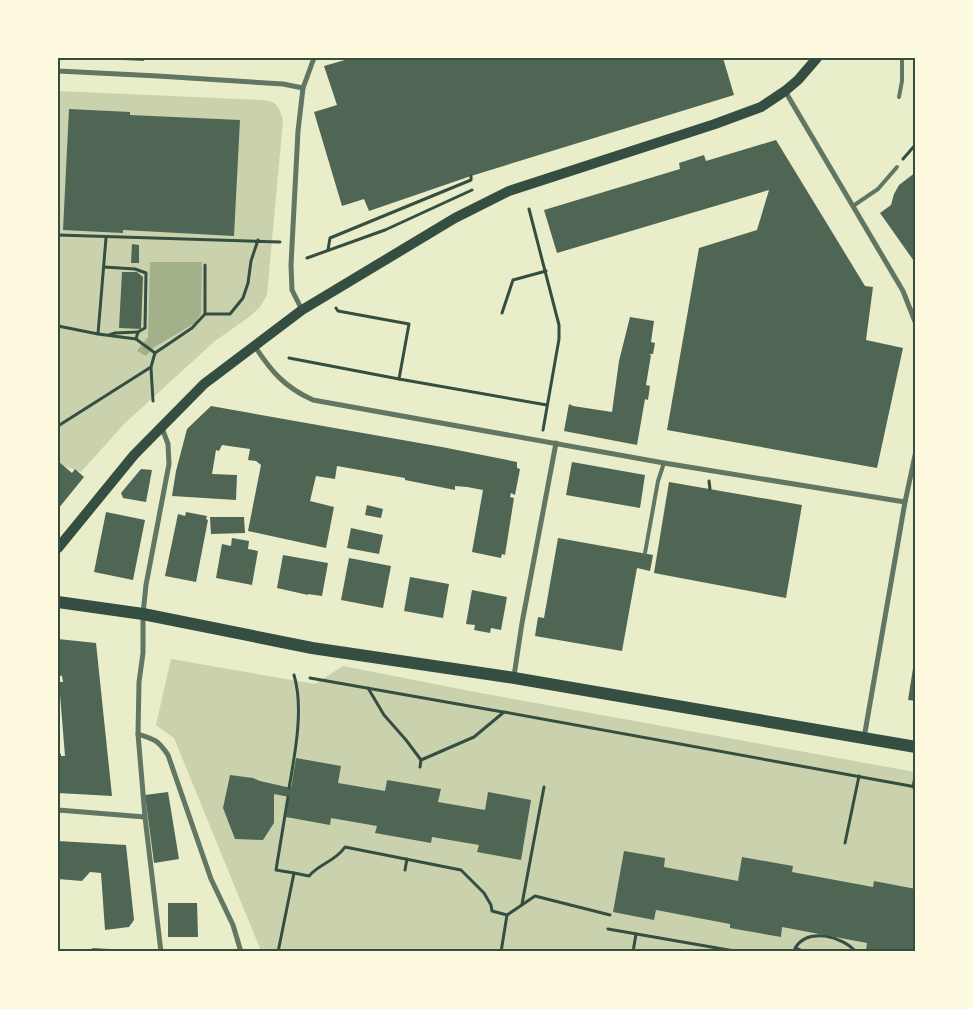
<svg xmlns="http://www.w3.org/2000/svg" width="973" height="1009" font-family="Lato,sans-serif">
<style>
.green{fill:#cad2ad}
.water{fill:#a3b18a}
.building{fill:#4f6655}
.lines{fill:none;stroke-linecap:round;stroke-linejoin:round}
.path{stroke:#344e41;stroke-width:3}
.service{stroke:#617663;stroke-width:4}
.minor{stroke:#617663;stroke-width:5}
.secondary{stroke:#344e41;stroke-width:10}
.primary{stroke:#344e41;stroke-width:12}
.neatline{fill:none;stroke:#344e41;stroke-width:2}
</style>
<rect width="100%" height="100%" fill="#e9edc9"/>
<g class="green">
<path d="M58 91 262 100C278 102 278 105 283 120L267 295 260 307 249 317 215 341 124 424 81 472 58 464Z"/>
<path d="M171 659 315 684 343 666 475 692 915 772V951H261L174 738 156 725Z"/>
</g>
<path class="water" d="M150 262H202L201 314 195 323 153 348 146 356 137 351 148 337Z"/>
<g class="building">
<path d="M102 58H144V61L102 59Z"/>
<path d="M352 58H723L734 95 471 176 369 211 364 199 342 206 314 112 337 105 324 66Z"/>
<path d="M69 109 130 112V115L240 120 234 236 123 230V233L63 230Z"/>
<path d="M776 140 865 286 873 287 866 340 903 348 877 468 667 430 699 248 757 230 769 190 557 253 544 210 680 169 679 163 704 155 706 161Z"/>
<path d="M916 172V264L880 213 891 205 894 194 899 185Z"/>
<path d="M132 244 139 245V263H131Z"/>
<path d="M122 272H137L143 277 141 329 119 328Z"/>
<path d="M630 317 654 321 651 342 655 343 653 354H649L651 355 646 385 650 386 648 400 645 399 637 445 564 431 569 404 573 406 612 412 619 361Z"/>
<path d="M211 406 442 447 517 462V468L520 469 515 495 511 493 510 497 514 498 505 555 502 554 501 558 472 552 483 490 467 487 455 486V490L405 480V478L337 466 335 479 316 476 310 501 334 507 326 548 248 531 261 465 256 461 248 460 250 449 222 445 219 451 216 450 212 474 237 475 236 500 172 496 176 471 187 429Z"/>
<path d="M58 461 72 473 75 469 84 477 58 509Z"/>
<path d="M572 462 645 475 640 508 566 495Z"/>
<path d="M141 469 152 470 146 502 123 498 121 493Z"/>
<path d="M669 482 802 505 786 598 654 573Z"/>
<path d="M367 505 383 509 381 518 365 515Z"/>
<path d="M106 512 145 520 133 580 94 572Z"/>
<path d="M186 512 207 516 206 519 208 520 196 582 165 576 178 514 185 516Z"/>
<path d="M210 517H244L245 533 211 534Z"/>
<path d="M351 528 383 535 379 554 347 548Z"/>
<path d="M232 538 249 541 248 549 258 551 252 585 216 578 222 544 231 546Z"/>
<path d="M558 538 653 555 650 571 637 568 622 651 535 636 538 617 544 618Z"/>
<path d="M283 555 328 563 322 596 308 594V595L277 588Z"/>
<path d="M349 558 391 566 383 608 341 600Z"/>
<path d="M410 577 449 584 443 618 404 611Z"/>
<path d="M472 590 507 597 501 630 491 628 490 633 474 630 475 625 466 624Z"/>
<path d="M58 639 96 643 112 796 58 793V753L61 754V756H65L59 682H63L62 676 58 675Z"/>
<path d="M914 662H916V701L908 700Z"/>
<path d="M296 758 341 766 338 783 385 791 387 780 441 789 438 802 485 810 488 792 531 800 521 860 477 852 479 845 432 837 431 843 375 833 377 826 331 818 330 825 286 817 289 797 274 794V823L263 840 235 839 223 808 230 775 253 778 260 781 291 788Z"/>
<path d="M168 792 179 859 154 863 145 795Z"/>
<path d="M58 841 126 845 134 920 129 927 105 930 101 873 90 872 82 881 58 879Z"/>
<path d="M624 851 665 858 664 867 738 881 742 857 793 866 792 872 873 887 874 881 916 889V952H870L866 951 867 943 782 927 781 937 730 928V924L656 910 654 920 613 912Z"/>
<path d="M168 903H197L198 937H168Z"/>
<path d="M92 948 127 950V952H92Z"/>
</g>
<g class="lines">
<g class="path">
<path d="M903 159 916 144"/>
<path d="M529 209 559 325V339L543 430"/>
<path d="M58 235 280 242"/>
<path d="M328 250 330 238 471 180V176"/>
<path d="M307 258 385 230 472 190"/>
<path d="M104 267 135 269 146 273 145 328 138 332 136 339"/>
<path d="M336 308 338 311 409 324 399 379 547 405"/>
<path d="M502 313 513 280 546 271"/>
<path d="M205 314V265"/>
<path d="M58 326 98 334 136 339 155 353"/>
<path d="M98 334 106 238"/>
<path d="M109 335 115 333 138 332"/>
<path d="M289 358 399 379"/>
<path d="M151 368 153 401"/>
<path d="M58 426 151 367 155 353 192 328 205 314H230L243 298 248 283 251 261 258 240"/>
<path d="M709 481 710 489"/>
<path d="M310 678 503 712"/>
<path d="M368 688 384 715 406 740 421 760"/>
<path d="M420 767 421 760 474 737 504 712 916 787"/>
<path d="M913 787 916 771"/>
<path d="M289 788C295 754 304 708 294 675"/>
<path d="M288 797 276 870 294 873"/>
<path d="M845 843 859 776"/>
<path d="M405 870 407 859"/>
<path d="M522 904 544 787"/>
<path d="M507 915 535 896 610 915"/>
<path d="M608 929 740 952"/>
<path d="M278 952 294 873 309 876C319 864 336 861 345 847L461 870 484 893 491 905 492 911 507 915 501 952"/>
<path d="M633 952 636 934"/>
<path d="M805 952 795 948C808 927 842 936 856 952"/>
</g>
<g class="service">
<path d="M899 97 902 81V58"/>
<path d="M853 206 878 189 897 167"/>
<path d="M645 553 658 481 664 463"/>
</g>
<g class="minor">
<path d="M58 71 158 76 283 84 303 88"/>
<path d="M785 91 903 291 916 324"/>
<path d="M302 310 292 290 291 265 298 131 303 88 314 58"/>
<path d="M254 345C271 371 284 387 313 400L664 463 905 502"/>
<path d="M514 676 522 623 556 443"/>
<path d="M138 734C154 739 158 740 168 755L211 879 233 925 241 952"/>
<path d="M864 738 905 502 916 451"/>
<path d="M58 810 145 817"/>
<path d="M161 952 145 817 138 734 139 682 143 653V614L146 585 169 464 168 444 162 428"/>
</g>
<path class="secondary" d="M58 548 134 455 204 384 302 310 455 218 509 191 715 124 761 107 785 91 798 80 817 58"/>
<path class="primary" d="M58 602 143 614 312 648 508 677 916 747"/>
</g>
<rect width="973" height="1009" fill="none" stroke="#fefae0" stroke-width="118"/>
<rect x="59" y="59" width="855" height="891" class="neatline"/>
</svg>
